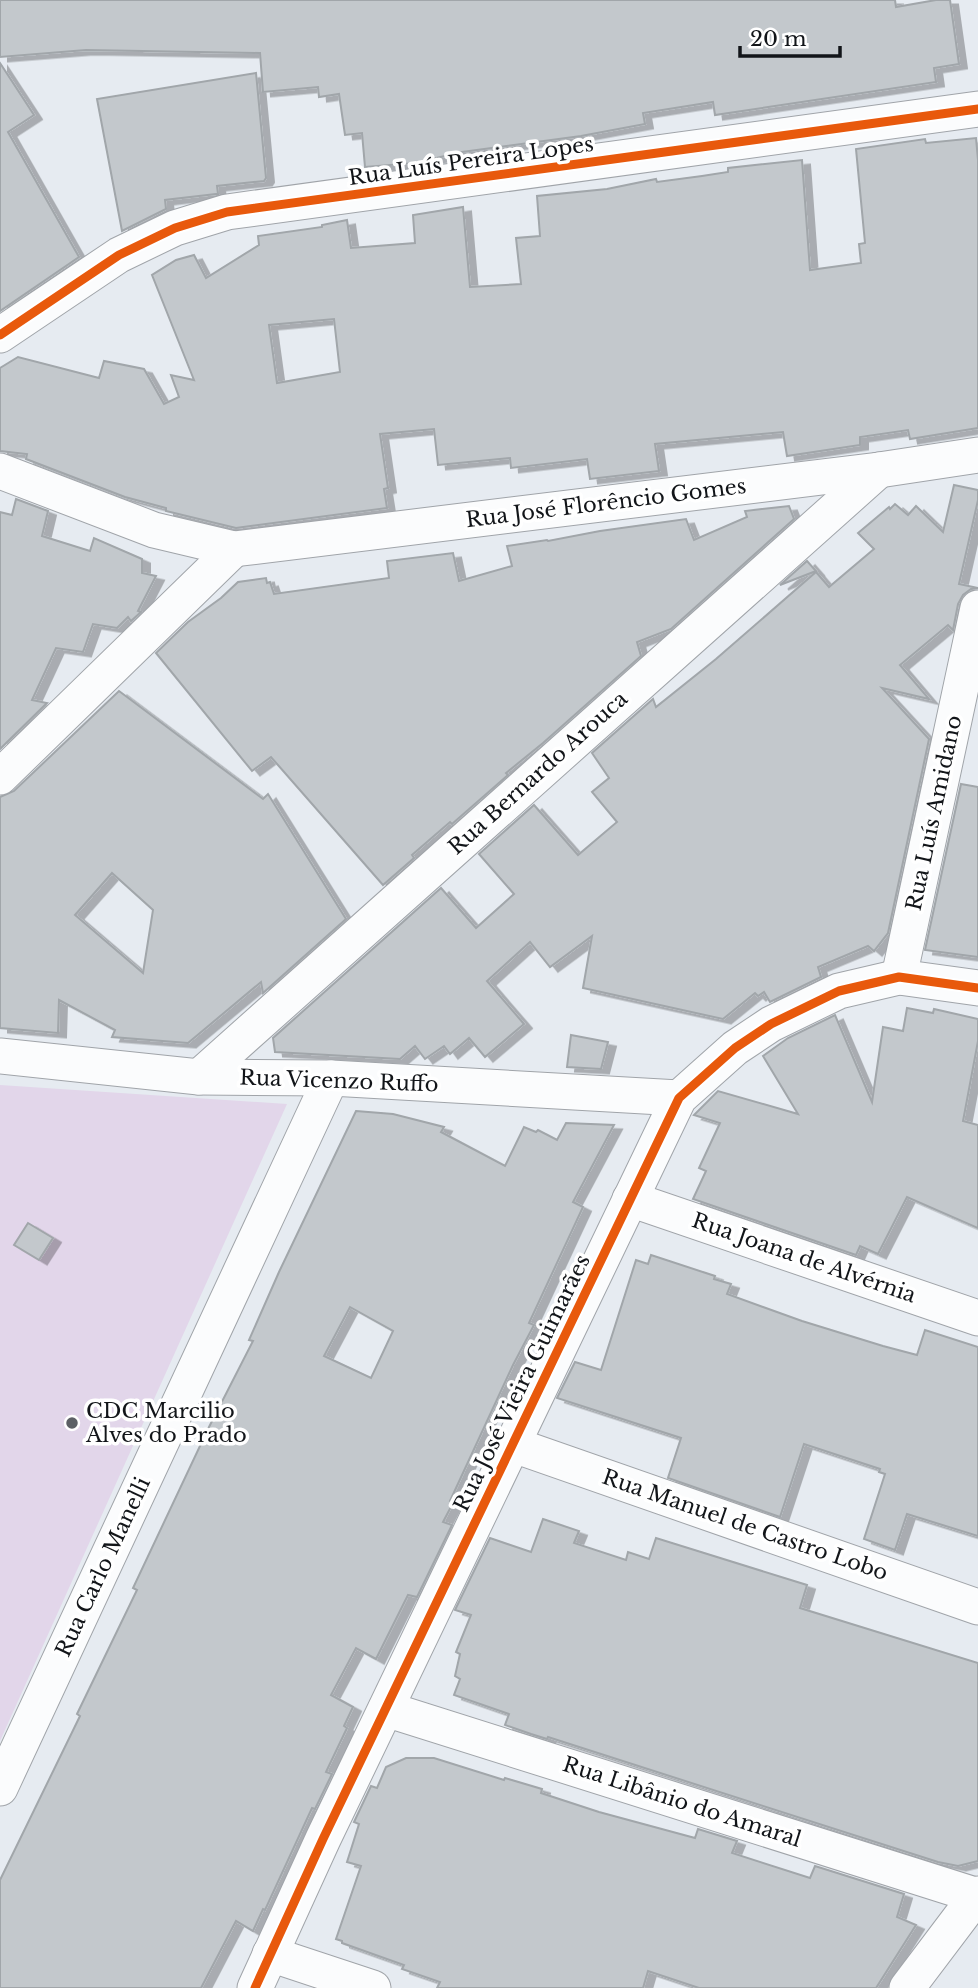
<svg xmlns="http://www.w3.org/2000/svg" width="978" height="1988" font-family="'Libre Baskerville',serif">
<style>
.green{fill:#e2d6ea}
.building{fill:#c3c8cc;stroke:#a1a6aa;stroke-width:2;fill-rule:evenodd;filter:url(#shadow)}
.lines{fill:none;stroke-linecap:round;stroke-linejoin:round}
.street-casing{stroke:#a0a4a9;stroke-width:37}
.street{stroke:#fbfcfd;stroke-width:35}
.cycleway-casing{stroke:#fff;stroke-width:13}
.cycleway{stroke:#e8590c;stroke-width:9}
.poi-dot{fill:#5c6065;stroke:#fff;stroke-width:2.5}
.labels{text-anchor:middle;stroke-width:7;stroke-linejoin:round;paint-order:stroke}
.street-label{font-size:21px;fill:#121519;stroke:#fff}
.poi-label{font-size:21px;fill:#121519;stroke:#fff;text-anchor:start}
</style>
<defs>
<filter id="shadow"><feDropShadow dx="8" dy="4.5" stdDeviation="0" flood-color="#0004"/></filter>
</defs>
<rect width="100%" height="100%" fill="#e6ebf1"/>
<path class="green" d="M0 1085 287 1104 0 1741Z"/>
<g class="building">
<path d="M0 0H895L896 7 936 0H950L959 64 934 68 936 82 715 115 713 102 643 113 645 124 581 136 462 152 415 163 365 167 362 133 345 135 339 94 319 97 318 87 263 92 260 53 86 50 0 57Z"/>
<path d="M0 63 34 115 8 132 79 257 0 311Z"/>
<path d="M256 73 266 178 264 181 217 186 218 194H216L165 200 166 209 122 231 97 99Z"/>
<path d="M976 138 978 160V428L910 439 908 430 860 437V445L787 456 783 432 655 444 659 471 590 479 587 459 511 468 510 458 438 465 434 429 380 434 388 488 384 489 387 508 236 528 166 511V508L125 497 26 459 27 454 0 451V368L18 357 99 378 104 361 144 369 164 404 179 397 171 375 194 380 152 275 176 260 194 255 206 278 259 245 258 236 322 227V225L347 220 351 248 415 243 413 215 463 207 470 287 521 284 516 238 540 236 537 196 607 189 656 179 657 182 702 176 728 172V168L802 160 810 270 861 263 859 244 865 243 856 149 925 139 926 143ZM334 319 340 372 277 383 269 325Z"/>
<path d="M954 485 978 490V500L959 584 978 588 971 589 963 595 958 604 953 630 948 625 900 665 929 699 882 688 929 739 888 933 874 951 868 946 818 967 821 977 770 1002 764 992 758 996 755 993 723 1019 583 988 592 936 550 967 530 942 487 981 524 1024 485 1057 469 1038 450 1054 444 1046 425 1059 415 1046 400 1059 275 1052 273 1038 441 888 476 928 514 894 479 854 534 805 578 855 617 822 592 792 609 778 592 753 653 699 656 707 716 659 816 572 829 587 874 549 858 533 889 507 890 509 895 504 908 515 916 506 943 532Z"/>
<path d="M16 499 48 511 42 536 90 551 94 538 142 559V573L156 576 138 611 141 612 131 621 128 617 117 628 93 624 83 652 56 648 32 700 47 703 0 749V512L12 515Z"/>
<path d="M789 506 794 519 671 629 637 642 641 656 543 743 506 773 508 775 452 824 450 822 412 855 414 858 383 885 271 757 252 771 156 653 188 622 221 598 238 582 266 578 267 583 270 582 274 594 389 578 387 561 453 553 459 581 512 566 507 546 547 540 548 541 600 531 686 519 694 540 747 517 745 511Z"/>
<path d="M807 561 816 571 780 585Z"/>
<path d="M119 691 263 799 268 794 346 919 263 993 261 982 188 1043 112 1037 115 1030 59 1000 58 1033 0 1028V797L14 791ZM112 873 153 910 143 973 75 915Z"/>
<path d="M961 784 978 787V957L925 950Z"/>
<path d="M907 1008 933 1013 934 1009 978 1019V1041L963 1121 978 1125V1228L907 1197 878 1254 860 1246 856 1255 693 1199 706 1171 699 1168 720 1123 694 1115 718 1091 798 1114 763 1056 788 1038 835 1015 872 1102 883 1027 903 1031Z"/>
<path d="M571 1035 608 1042 601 1069 567 1067Z"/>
<path d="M356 1111 393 1114 444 1127 441 1132 505 1166 524 1127 536 1132 538 1130 557 1140 566 1123 614 1125 573 1202 583 1207 529 1323 534 1325 513 1365 450 1501 453 1503 443 1522 452 1525 417 1597 408 1595 376 1659 356 1648 331 1695 353 1707 344 1726 347 1728 326 1772 332 1774 315 1809 312 1808 265 1910 263 1909 253 1931 236 1921 201 1988H0V1880L80 1716 77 1714 137 1590 133 1588 208 1429 253 1341 249 1340 279 1272ZM350 1307 393 1331 371 1378 324 1356Z"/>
<path d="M28 1223 53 1238 39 1260 14 1245Z"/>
<path d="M651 1255 715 1276 714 1279 731 1284 727 1294 802 1321 883 1346 917 1355 925 1330 978 1347V1536L907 1514 895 1550 864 1539 885 1474 879 1472 880 1469 804 1444 780 1517 668 1478 681 1438 557 1398 575 1362 601 1370 636 1260 648 1264Z"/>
<path d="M543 1519 579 1531 574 1543 626 1560 628 1552 649 1559 656 1538 807 1585 800 1608 978 1663V1861L958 1866 938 1862 548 1737 547 1739 531 1734 505 1725 509 1714 454 1695 460 1679 455 1676 460 1654 456 1652 471 1615 455 1610 490 1538 531 1552Z"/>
<path d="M406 1758H434L504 1780 505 1778 542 1789 541 1793 599 1812 695 1838 698 1829 737 1841 732 1853 810 1878 815 1866 904 1894 897 1917 916 1925 876 1988H699L648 1971 643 1988H437L440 1982 402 1969 404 1965 342 1943V1941L336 1939 361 1866 347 1862 359 1824 354 1822 371 1786 377 1788 386 1767Z"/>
</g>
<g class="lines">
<defs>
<g id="street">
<path d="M0 335 119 255 175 228 227 212 978 109"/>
<path d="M0 471 154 530 234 549 879 470 978 455"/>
<path d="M0 777 234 549"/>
<path d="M899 977 978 608"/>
<path d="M0 1056 199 1077 331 1078 679 1098"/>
<path d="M199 1077 879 470"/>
<path d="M630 1199 978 1318"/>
<path d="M511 1444 978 1607"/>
<path d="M386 1709 978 1896"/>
<path d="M0 1788 331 1078"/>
<path d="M270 1954 373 1988"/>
<path d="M255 1988 323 1839 679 1098 735 1048 771 1024 839 991 899 977 978 988"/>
<path d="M907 1988 978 1894"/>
</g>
</defs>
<use href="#street" class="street-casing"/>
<use href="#street" class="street"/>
<defs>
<g id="cycleway">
<path d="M0 335 119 255 175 228 227 212 978 109"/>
<path d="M255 1988 323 1839 679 1098 735 1048 771 1024 839 991 899 977 978 988"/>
</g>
</defs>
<use href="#cycleway" class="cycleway-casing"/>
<use href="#cycleway" class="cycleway"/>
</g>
<circle class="poi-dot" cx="72" cy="1423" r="7"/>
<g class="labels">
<g class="street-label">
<text transform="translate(471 161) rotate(-8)" y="7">Rua Luís Pereira Lopes</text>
<text transform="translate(606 503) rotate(-7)" y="7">Rua José Florêncio Gomes</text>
<text transform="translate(538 773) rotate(-42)" y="7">Rua Bernardo Arouca</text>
<text transform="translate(934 813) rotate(-78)" y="7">Rua Luís Amidano</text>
<text transform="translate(339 1081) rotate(2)" y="7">Rua Vicenzo Ruffo</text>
<text transform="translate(804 1258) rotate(19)" y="7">Rua Joana de Alvérnia</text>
<text transform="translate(522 1383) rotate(-64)" y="7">Rua José Vieira Guimarães</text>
<text transform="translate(745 1525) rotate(19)" y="7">Rua Manuel de Castro Lobo</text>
<text transform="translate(103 1567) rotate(-65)" y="7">Rua Carlo Manelli</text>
<text transform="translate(682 1802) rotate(18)" y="7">Rua Libânio do Amaral</text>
</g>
<g class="poi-label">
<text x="86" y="1418">CDC Marcilio<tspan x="86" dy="24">Alves do Prado</tspan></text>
</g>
</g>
<path d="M740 46v10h100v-10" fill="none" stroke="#121519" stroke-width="3.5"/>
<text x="750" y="46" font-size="21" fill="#121519" stroke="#ffffff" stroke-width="5" paint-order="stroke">20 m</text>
</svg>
